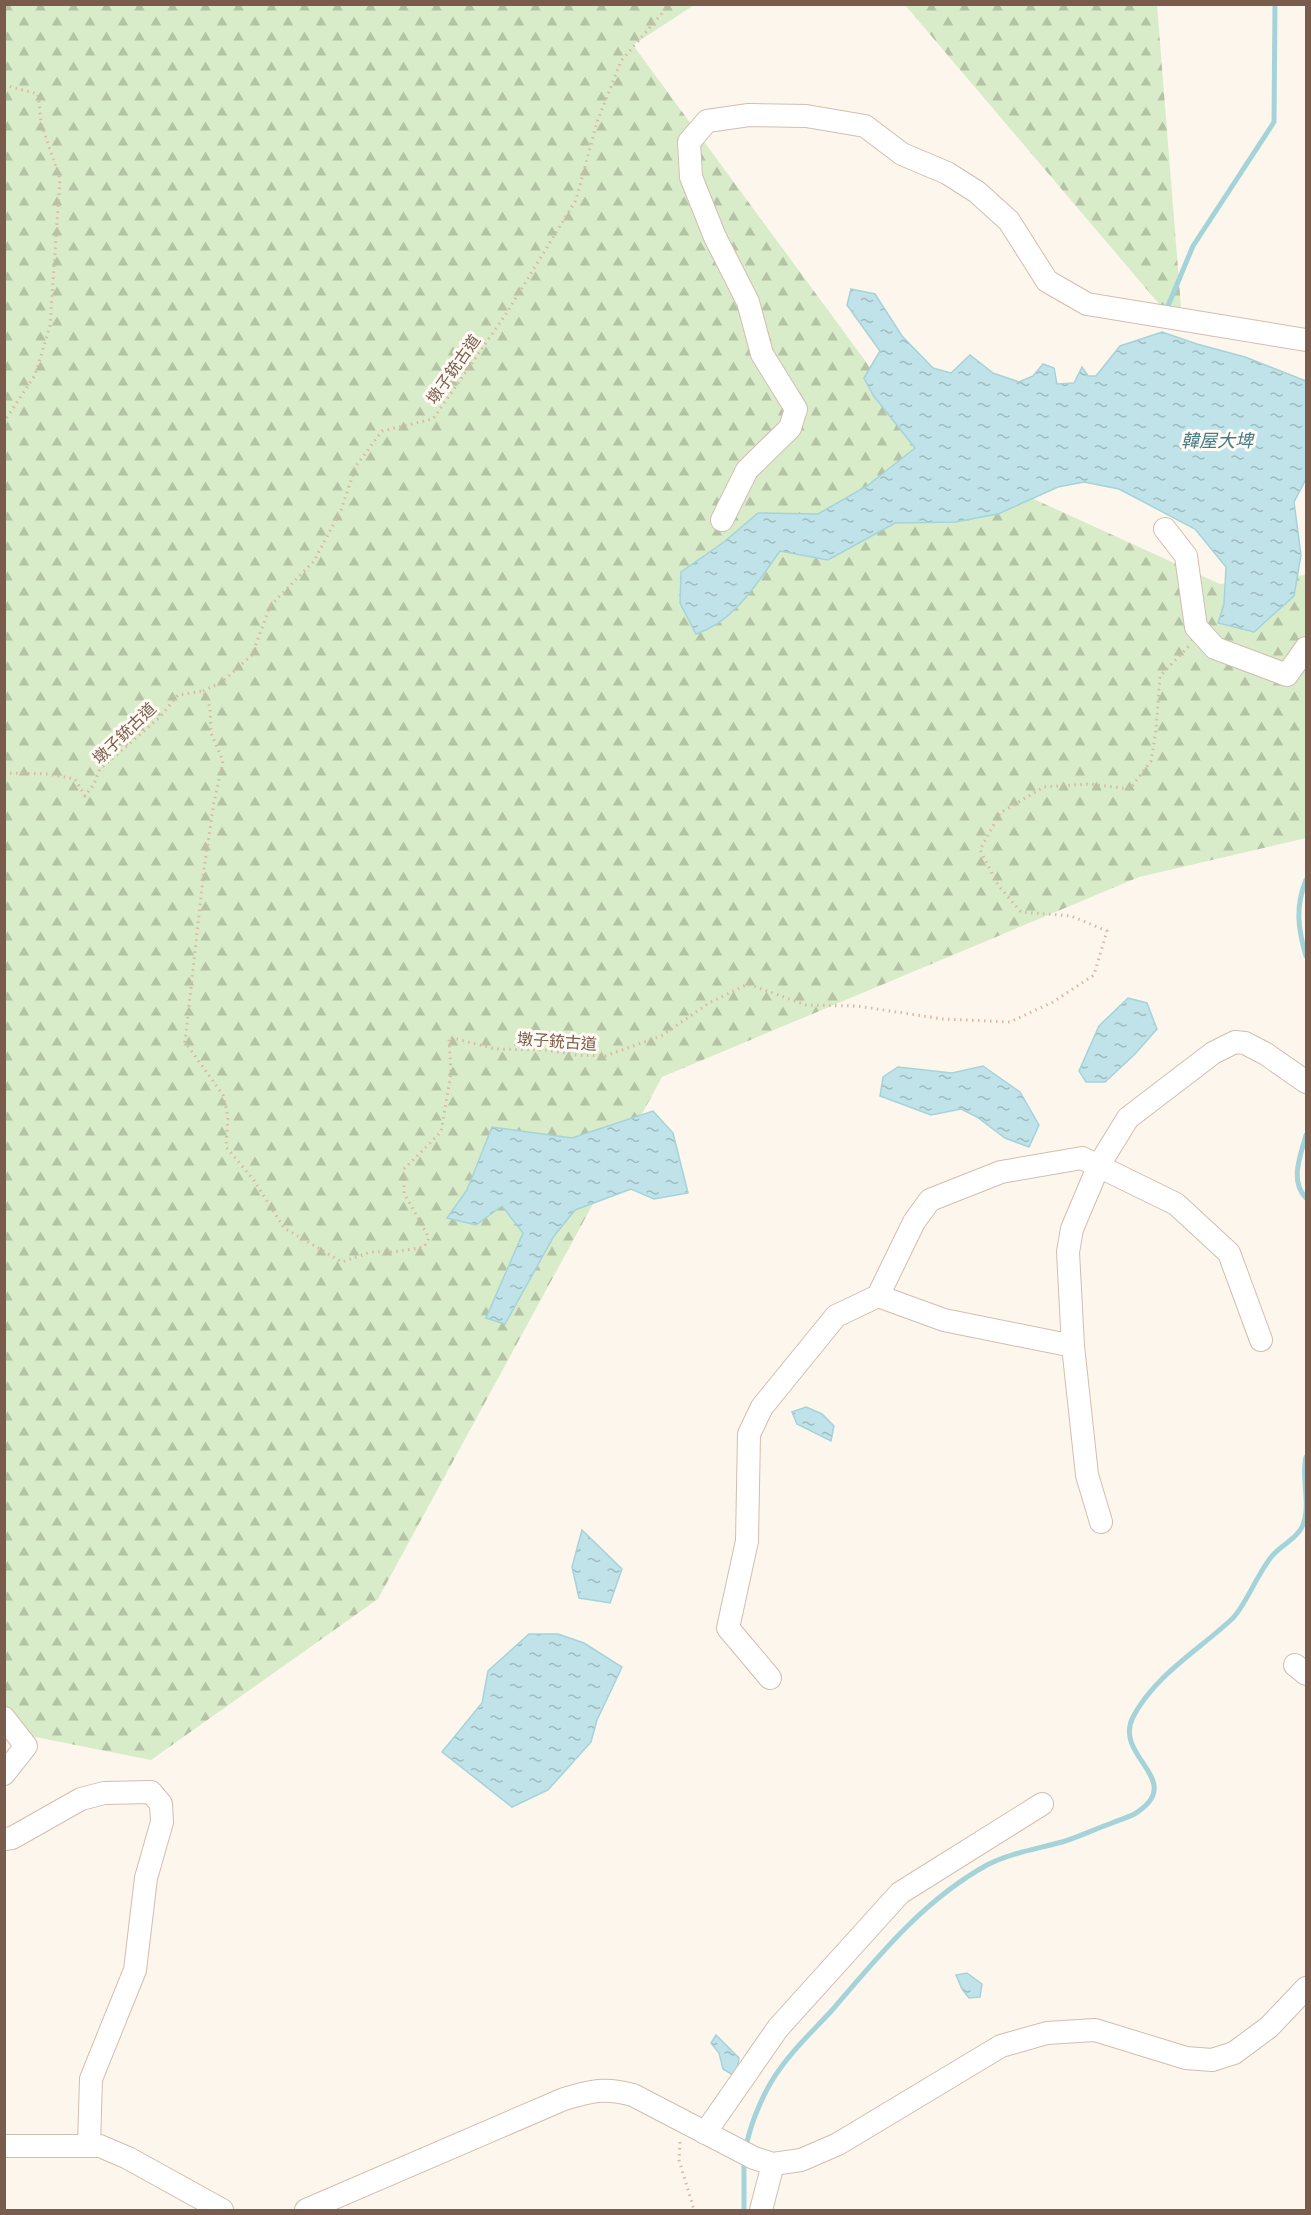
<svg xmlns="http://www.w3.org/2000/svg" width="1311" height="2215" font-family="Roboto,'Noto Sans TC',sans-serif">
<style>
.forest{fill:url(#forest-firs)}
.water{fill:url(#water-ripples);stroke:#a5d3da;stroke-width:1.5}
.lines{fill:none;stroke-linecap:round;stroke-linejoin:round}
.stream{stroke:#a5d3da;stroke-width:5}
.minor-casing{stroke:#d1beb0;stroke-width:24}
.path{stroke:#d9b8a5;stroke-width:3;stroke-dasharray:1.5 4.5;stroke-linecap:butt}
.minor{stroke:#fff;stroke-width:22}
.labels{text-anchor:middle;stroke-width:6;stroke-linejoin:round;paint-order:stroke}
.street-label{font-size:16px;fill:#7a5c4d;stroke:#fffaf3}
.water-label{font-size:18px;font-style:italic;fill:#437c86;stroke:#fffaf3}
</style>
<defs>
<pattern id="forest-firs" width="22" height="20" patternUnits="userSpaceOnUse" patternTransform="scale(1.5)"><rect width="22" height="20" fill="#d8ecc9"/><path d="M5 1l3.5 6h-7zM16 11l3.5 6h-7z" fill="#b4c2a5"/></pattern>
<pattern id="water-ripples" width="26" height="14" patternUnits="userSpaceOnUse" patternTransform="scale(1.5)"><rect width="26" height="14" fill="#bfe3e8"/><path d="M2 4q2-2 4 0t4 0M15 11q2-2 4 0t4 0" fill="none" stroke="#a0bbbe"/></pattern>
</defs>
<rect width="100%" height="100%" fill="#fdf6ec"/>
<g class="forest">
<path d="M4 5H694L633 45 933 453 1220 584 1306 575V838L1139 877 662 1077 378 1599 151 1760 5 1731Z"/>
<path d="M905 5H1157L1183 332Z"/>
</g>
<g class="water">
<path d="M851 289 875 294 902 336 933 368 951 373 970 355 993 373 1019 382 1033 376 1043 364 1054 368 1057 384 1074 383 1082 367 1088 376H1096L1120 346 1162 332 1197 344 1245 357 1306 381V479L1294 502 1301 555 1294 596 1254 632 1218 623 1224 604 1226 567 1195 529 1119 489 1084 482 1058 487 998 514 955 522 895 523 828 560 780 551C757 583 735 621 696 634L680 603 681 572 724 542 758 513 818 514 867 486 915 448 873 395 864 378 880 351 847 305Z"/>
<path d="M1128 998 1147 1003 1157 1029 1135 1054 1105 1082H1086L1079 1071 1099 1026Z"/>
<path d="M983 1066 1020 1092 1039 1125 1029 1147 1005 1138 977 1117 961 1109 931 1115 880 1096 883 1077 898 1067 952 1073Z"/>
<path d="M653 1111 673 1133 688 1193 654 1199 631 1189 575 1210 554 1236 505 1324 486 1318 523 1233 502 1206 476 1225 447 1218 467 1190 492 1127 572 1138Z"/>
<path d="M806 1407 822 1414 834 1426 831 1441 797 1424 792 1412Z"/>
<path d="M582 1530 622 1569 610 1603 579 1598 572 1567Z"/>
<path d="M529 1634H558L584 1643 622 1667 597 1720 591 1742 548 1790 512 1807 442 1752 482 1703 488 1671Z"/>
<path d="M967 1973 982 1984 980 1997 969 1998 962 1989 956 1975Z"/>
<path d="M716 2035 739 2058 736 2077 723 2069 719 2053 711 2043Z"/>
</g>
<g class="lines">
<g class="stream">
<path d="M1165 313 1193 246 1274 122 1275 4"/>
<path d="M1306 880C1295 907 1298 929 1306 956"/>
<path d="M1306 1135C1301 1155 1289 1180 1306 1198"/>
<path d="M746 2146C752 2119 765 2088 782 2066 797 2045 817 2027 834 2008 879 1955 925 1899 987 1865 1010 1853 1037 1849 1062 1842 1079 1837 1095 1829 1112 1823 1120 1819 1132 1817 1139 1811 1184 1779 1113 1756 1133 1717 1155 1675 1199 1650 1233 1618 1247 1603 1257 1574 1272 1556 1281 1545 1297 1539 1303 1525 1311 1504 1301 1479 1306 1457"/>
<path d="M744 2158V2210"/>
</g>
<defs>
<g id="minor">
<path d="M722 520 747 470 790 428 796 409 762 354 748 302 715 237 691 177 689 142 707 121 749 115 806 116 865 126 902 154 947 173 977 192 1009 221 1047 281 1087 304 1306 340"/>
<path d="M1165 529 1186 556 1196 627 1215 648 1287 675 1306 648"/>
<path d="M878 1296 944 1320 1073 1346"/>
<path d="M1101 1522 1087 1475 1073 1346 1068 1252 1072 1229 1099 1165 1128 1118 1213 1053 1235 1042 1245 1043 1266 1054 1306 1082"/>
<path d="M1295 1665 1306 1674"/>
<path d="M770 1678 728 1628 747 1541 749 1434 762 1407 836 1316 878 1296 914 1222 930 1200 1001 1172 1082 1158 1176 1204 1229 1253 1261 1340"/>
<path d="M4 1718 26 1746 4 1774"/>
<path d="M4 1839 12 1838 81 1799 104 1793 151 1792 161 1804 162 1822 146 1878 135 1970 91 2079 89 2145"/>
<path d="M705 2133 778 2028 900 1893 1042 1804"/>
<path d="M4 2146H100L128 2158 222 2210"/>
<path d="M306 2210 564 2099C591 2091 605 2087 633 2095L754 2158 773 2164 801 2160 838 2144 1001 2046 1047 2033 1095 2030 1186 2058 1212 2060 1234 2053 1269 2027 1306 1988"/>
<path d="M761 2210 773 2164"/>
</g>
</defs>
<use href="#minor" class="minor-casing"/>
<g class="path">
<path d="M4 85 38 94 41 123 60 179 50 326 35 375 4 422"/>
<path d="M203 691 222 682 252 655 270 606 314 561 341 510 356 466 382 431 433 419 506 314 576 200 597 122 621 61 670 4"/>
<path d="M4 773 48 774 75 779 85 796 94 784 100 769 159 718 178 695 203 691 210 707 211 733 223 761 214 802 204 869 185 1042 223 1095 228 1117 226 1147 253 1179 284 1228 342 1262 371 1252H394L424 1247 429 1238 404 1193V1169L441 1132 451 1074 449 1037 495 1049 545 1050 577 1055 605 1056 661 1036 709 1003 748 984 806 1005 857 1006 943 1019 1010 1022 1053 1002 1094 975 1107 931 1071 916 1021 912 998 885 980 850 1000 813 1044 787 1089 784 1130 789 1151 761 1156 730 1160 676 1189 646"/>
<path d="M680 2142 679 2160 694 2210"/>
</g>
<use href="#minor" class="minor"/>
</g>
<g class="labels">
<g class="street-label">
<text transform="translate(453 369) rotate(-55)" y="6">墩子銃古道</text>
<text transform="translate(124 733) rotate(-44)" y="6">墩子銃古道</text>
<text transform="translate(557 1041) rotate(4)" y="6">墩子銃古道</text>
</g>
<g class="water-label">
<text x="1217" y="447">韓屋大埤</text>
</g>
</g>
<rect width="1311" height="2215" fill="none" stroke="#7a5c4d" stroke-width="12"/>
</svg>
